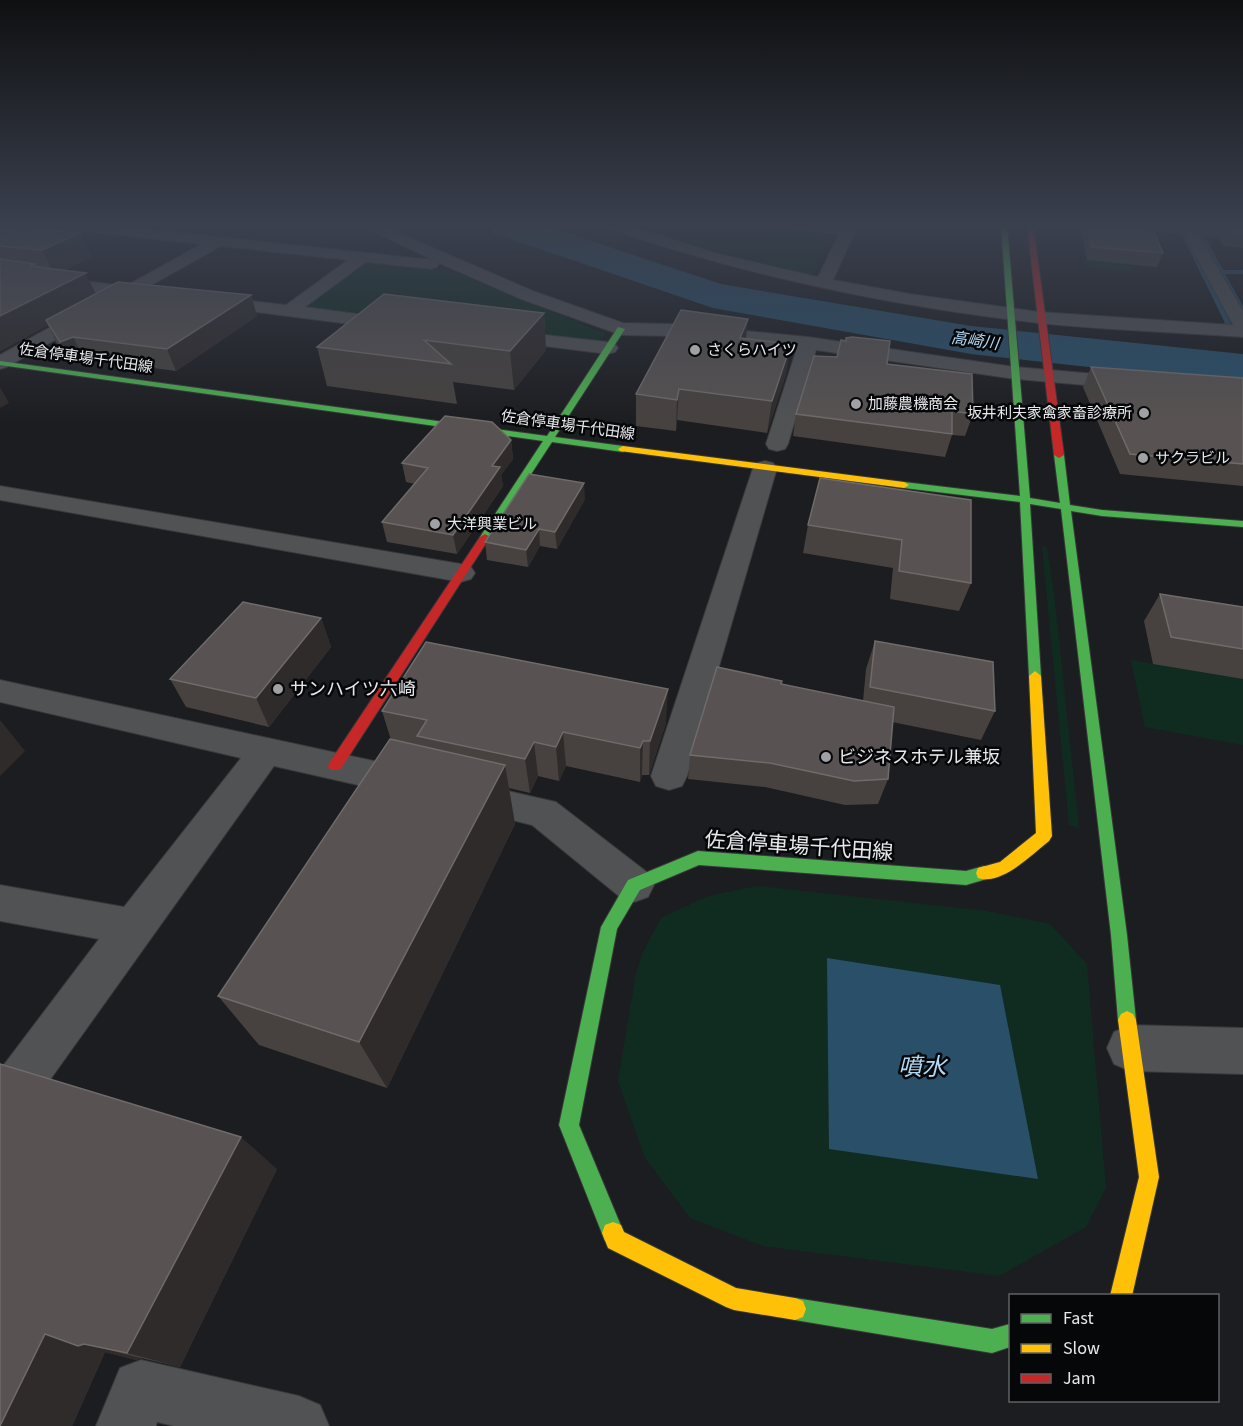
<svg xmlns="http://www.w3.org/2000/svg" width="1243" height="1426" font-family="'Source Sans 3','Noto Sans JP',sans-serif">
<style>
.green{fill:#102c20}
.water{fill:#294f69}
.lines{fill:none;stroke-linecap:round;stroke-linejoin:round}
.stream{fill:#294f69;fill-rule:evenodd}
.river{fill:#294f69;fill-rule:evenodd}
.street-casing{stroke:#38383a;stroke-width:2}
.fast-casing{stroke:#38383a;stroke-width:2}
.slow-casing{stroke:#38383a;stroke-width:2}
.jam-casing{stroke:#38383a;stroke-width:2}
.street{fill:#515254;fill-rule:evenodd}
.fast{fill:#4caf50;fill-rule:evenodd}
.slow{fill:#ffc107;fill-rule:evenodd}
.jam{fill:#c62828;fill-rule:evenodd}
.wall{fill:#47423f}
.shaded-wall{fill:#2f2b2b}
.building{fill:#585352;stroke:#6f6b6a;stroke-width:1.5}
.poi-dot{fill:#a0a1a5;stroke:#060709;stroke-width:2}
.labels{text-anchor:middle;stroke-width:5;stroke-linejoin:round;paint-order:stroke}
.far-poi-label{font-size:15px;fill:#e7e8ec;stroke:#060709;text-anchor:start}
.far-street-label{font-size:15px;fill:#e7e8ec;stroke:#060709}
.far-water-label{font-size:16px;font-style:italic;fill:#b1d9f6;stroke:#060709}
.poi-label{font-size:18px;fill:#e7e8ec;stroke:#060709;text-anchor:start}
.near-street-label{font-size:21px;fill:#e7e8ec;stroke:#060709}
.near-water-label{font-size:24px;font-style:italic;fill:#b1d9f6;stroke:#060709}
</style>
<rect width="100%" height="100%" fill="#1c1d20"/>
<g class="green">
<path d="M622 225H751L822 231 830 237 815 273 793 278Z"/>
<path d="M1082 260 1130 261 1134 272 1084 267Z"/>
<path d="M365 262 451 271 606 334 599 340 588 341 303 306Z"/>
<path d="M1042 546 1047 547 1055 602 1079 828 1069 825Z"/>
<path d="M1131 660 1243 679V745L1145 727Z"/>
<path d="M757 886 987 911 1050 924 1087 964 1106 1188 1086 1227 999 1276 763 1246 690 1218 645 1158 618 1081 636 974 642 954 661 918 708 896Z"/>
</g>
<path class="water" d="M827 958 1000 985 1038 1179 829 1149Z"/>
<g class="lines">
<g class="stream">
<path d="M1177 225H1183L1232 326 1225 327 1221 325 1225 323Z"/>
<path d="M1193 225H1199L1223 270H1243V274H1225L1243 306V315L1239 313Z"/>
</g>
<path class="river" d="M488 225H543L721 284 971 326 1243 354V384L971 354 713 308 493 233Z"/>
<defs>
<g id="street">
<path d="M56 225H108L433 260 360 225H380L533 291 623 323 674 324 808 337 1015 367 1131 377 1138 379 1141 383 1138 387 1131 389 1015 379 816 350 788 444 785 449 777 451 769 449 766 444 797 348 674 336 621 335 521 299 437 262 439 264 437 267 431 269 366 262 305 307 403 320 406 324 403 328 397 330 210 306 204 305 201 301 204 297 210 296 286 305 348 260 221 246 146 288 156 290 159 294 156 298 131 297 7 367 0 369V355L110 294 0 281V271L126 286 202 244 63 229Z"/>
<path d="M605 225H627L715 253 818 277 839 234 793 229 786 225H858L833 280 910 294 1040 312 1233 325 1179 225H1193L1243 311V337C1175 332 1106 330 1038 323 891 306 746 276 607 228Z"/>
<path d="M502 330 608 342 615 344 618 348 615 352 608 354 495 340 493 336 495 332Z"/>
<path d="M765 461 773 463 777 468 687 776 682 786 669 790 656 786 651 776 753 468 757 463Z"/>
<path d="M0 486 461 564 471 567 475 573 471 579 461 582 0 500Z"/>
<path d="M0 680 411 769 424 773 429 783 424 793 411 797 274 766 17 1126 0 1133V1070L99 939 0 921V885L124 907 241 758 0 702Z"/>
<path d="M468 782 556 802 648 873 654 885 648 897 634 902 620 897 532 825 455 806 450 796 455 786Z"/>
<path d="M1130 1025 1243 1028V1074L1130 1071 1114 1064 1107 1048 1114 1032Z"/>
<path d="M141 1360 299 1396 320 1405 329 1426H174L157 1422 156 1426H96L120 1368Z"/>
</g>
<g id="fast">
<path d="M1001 225H1007L1030 498 1060 503 1054 455 1059 452 1064 455 1070 505 1102 510 1243 521V527L1102 516 1071 511 1127 935 1136 1020 1133 1026 1127 1029 1121 1026 1118 1020 1111 935 1061 509 1030 504 1041 676 1035 681 1029 676 1020 502 904 488 899 485 904 482 1020 496Z"/>
<path d="M618 327 625 329 555 437 623 446 628 449 623 452 552 442 490 537 485 540 480 537 543 441 0 365V361L547 436Z"/>
<path d="M698 851 966 871 984 866 990 868 992 873 990 878 966 885 699 865 640 890 617 929 579 1125 624 1233 621 1241 613 1244 605 1241 559 1125 601 927 628 880Z"/>
<path d="M795 1298 992 1329 1010 1324V1347L992 1353 795 1320 787 1317 784 1309 787 1301Z"/>
</g>
<g id="slow">
<path d="M623 446 904 482 909 485 904 488 620 451 618 449Z"/>
<path d="M1035 671 1041 676 1052 836 1049 841C1032 854 1002 886 978 878L976 873 978 868 1000 862 1036 833 1029 676Z"/>
<path d="M1127 1011 1133 1014 1136 1020 1159 1177 1132 1296H1110L1139 1177 1118 1020 1121 1014Z"/>
<path d="M613 1222 621 1225 624 1232 736 1288 795 1298 803 1301 806 1309 803 1317 795 1320 734 1310 726 1307 608 1248 602 1233 605 1225Z"/>
</g>
<g id="jam">
<path d="M1027 225H1033L1064 455 1059 458 1054 455Z"/>
<path d="M485 534 490 537 340 770H330L328 766 330 762 480 537Z"/>
</g>
</defs>
<use href="#street" class="street-casing"/>
<use href="#fast" class="fast-casing"/>
<use href="#slow" class="slow-casing"/>
<use href="#jam" class="jam-casing"/>
<use href="#street" class="street"/>
<use href="#fast" class="fast"/>
<use href="#slow" class="slow"/>
<use href="#jam" class="jam"/>
</g>
<g class="wall">
<path d="M0 225 81 233 92 257 65 270 95 293 251 295 257 316 176 371 84 359 71 365 56 342 48 325 0 351Z"/>
<path d="M1080 225H1186L1182 234 1154 232 1163 253 1157 267 1087 260Z"/>
<path d="M1195 225H1243V248L1224 246 1218 238 1202 236Z"/>
<path d="M544 313 546 350 514 390 453 382 457 404 327 386 317 347Z"/>
<path d="M746 339 786 374 767 433 677 420 676 431 636 426V394Z"/>
<path d="M837 357 887 364 973 414 965 436 952 435 945 457 793 436 796 414Z"/>
<path d="M1091 367 1243 378V486L1120 474 1083 387Z"/>
<path d="M511 440 513 459 501 475 503 486 457 554 387 542 382 522 415 484 406 482 402 463Z"/>
<path d="M820 478 971 583 959 611 890 599 893 568 803 553 808 525Z"/>
<path d="M585 499 557 549 540 546 528 567 487 560 485 542Z"/>
<path d="M1160 594 1243 607V679L1153 664 1144 621Z"/>
<path d="M321 618 331 647 269 727 186 707 170 679Z"/>
<path d="M875 641 995 711 981 740 892 722 888 779 878 804 845 805 765 787 688 779 690 755 863 701 866 669Z"/>
<path d="M382 711 666 723 649 775H642L640 782 566 766 559 781 538 776 530 793 509 788 515 824 387 1088 259 1045 218 996 391 740Z"/>
<path d="M277 1169 180 1367 141 1358 136 1360 105 1352 72 1426H0Z"/>
</g>
<g class="shaded-wall">
<path d="M81 233 92 257 54 275 42 250Z"/>
<path d="M86 273 98 299 46 320 48 325 0 351V316Z"/>
<path d="M251 295 257 316 176 371 167 349Z"/>
<path d="M544 313 546 350 514 390 510 351Z"/>
<path d="M748 319 745 348 740 338Z"/>
<path d="M73 337 84 359 71 365 60 342Z"/>
<path d="M791 344 786 374 767 433 772 401Z"/>
<path d="M0 387 9 403 0 408Z"/>
<path d="M679 389 677 420 676 431 677 400Z"/>
<path d="M511 440 513 459 501 475 503 486 457 554 453 535 492 466Z"/>
<path d="M584 483 585 499 557 549 555 532Z"/>
<path d="M539 529 540 546 528 567 526 550Z"/>
<path d="M321 618 331 647 269 727 256 698Z"/>
<path d="M668 689 666 723 649 775 650 741Z"/>
<path d="M0 720 25 751 0 776Z"/>
<path d="M563 732 566 766 559 781 556 747Z"/>
<path d="M643 741 642 775 640 782V748Z"/>
<path d="M534 742 538 776 530 793 525 759Z"/>
<path d="M505 765 515 824 387 1088 359 1042Z"/>
<path d="M241 1137 277 1169 180 1367 127 1353Z"/>
<path d="M45 1334 141 1358 136 1360 105 1352 72 1426H0Z"/>
</g>
<g class="building">
<path d="M0 225H13L81 233 42 250 0 246Z"/>
<path d="M1087 225H1151L1163 253 1092 247Z"/>
<path d="M1224 225H1243V234L1230 233Z"/>
<path d="M0 259 35 264 30 266 86 273 0 316Z"/>
<path d="M118 282 251 295 167 349 73 337 60 342 46 320Z"/>
<path d="M384 294 544 313 510 351 424 340 451 364 317 347Z"/>
<path d="M681 310 748 319 740 338 791 344 772 401 679 389 677 400 636 394Z"/>
<path d="M852 337 890 341 887 364 972 374 973 414 952 411V434L796 414 814 356 837 357 841 340 846 341V338Z"/>
<path d="M1091 367 1243 378V464L1130 454Z"/>
<path d="M445 416 492 422 511 440 492 466 500 467 453 535 382 522 428 468 402 463Z"/>
<path d="M529 474 584 483 555 532 539 529 526 550 485 542Z"/>
<path d="M820 478 971 500V583L899 571 902 540 808 525Z"/>
<path d="M1160 594 1243 607V649L1171 637Z"/>
<path d="M243 602 321 618 256 698 170 679Z"/>
<path d="M875 641 993 662 995 711 870 687Z"/>
<path d="M426 642 668 689 650 741H643L640 748 563 732 556 747 534 742 525 759 417 736 427 720 382 711Z"/>
<path d="M717 667 782 681 781 684 894 707 888 779 854 781 770 763 690 755Z"/>
<path d="M390 739 505 765 359 1042 218 996Z"/>
<path d="M0 1064 241 1137 127 1353 84 1344 78 1346 45 1334 0 1426Z"/>
</g>
<linearGradient id="sky" x2="0" y2="1"><stop stop-color="#0f1012"/><stop offset="0.53" stop-color="#3a404e"/><stop offset="1" stop-color="#3a404e" stop-opacity="0"/></linearGradient>
<rect width="1243" height="425" fill="url(#sky)"/>
<g class="poi-dot">
<circle cx="695" cy="350" r="6"/>
<circle cx="856" cy="404" r="6"/>
<circle cx="1144" cy="413" r="6"/>
<circle cx="1143" cy="458" r="6"/>
<circle cx="435" cy="524" r="6"/>
<circle cx="278" cy="689" r="6"/>
<circle cx="826" cy="757" r="6"/>
</g>
<g class="labels">
<g class="far-poi-label">
<text x="707" y="355">さくらハイツ</text>
<text x="868" y="409">加藤農機商会</text>
<text x="1132" y="418" text-anchor="end">坂井利夫家禽家畜診療所</text>
<text x="1155" y="463">サクラビル</text>
<text x="447" y="529">大洋興業ビル</text>
</g>
<g class="far-street-label">
<text transform="translate(86 358) rotate(8)" y="5">佐倉停車場千代田線</text>
<text transform="translate(568 425) rotate(8)" y="5">佐倉停車場千代田線</text>
</g>
<g class="far-water-label">
<text transform="translate(975 340) rotate(8)" y="6">高崎川</text>
</g>
<g class="poi-label">
<text x="290" y="695">サンハイツ六崎</text>
<text x="838" y="763">ビジネスホテル兼坂</text>
</g>
<g class="near-street-label">
<text transform="translate(799 846) rotate(4)" y="7">佐倉停車場千代田線</text>
</g>
<g class="near-water-label">
<text x="922" y="1075">噴水</text>
</g>
</g>
<rect x="1009" y="1294" width="210" height="108" fill="#060709" stroke="#606164" stroke-width="1.5"/>
<rect x="1021" y="1314" width="30" height="9" fill="#4caf50" stroke="#606164" stroke-width="1.5"/>
<text x="1063" y="1324" font-size="18" fill="#e7e8ec">Fast</text>
<rect x="1021" y="1344" width="30" height="9" fill="#ffc107" stroke="#606164" stroke-width="1.5"/>
<text x="1063" y="1354" font-size="18" fill="#e7e8ec">Slow</text>
<rect x="1021" y="1374" width="30" height="9" fill="#c62828" stroke="#606164" stroke-width="1.5"/>
<text x="1063" y="1384" font-size="18" fill="#e7e8ec">Jam</text>
</svg>
